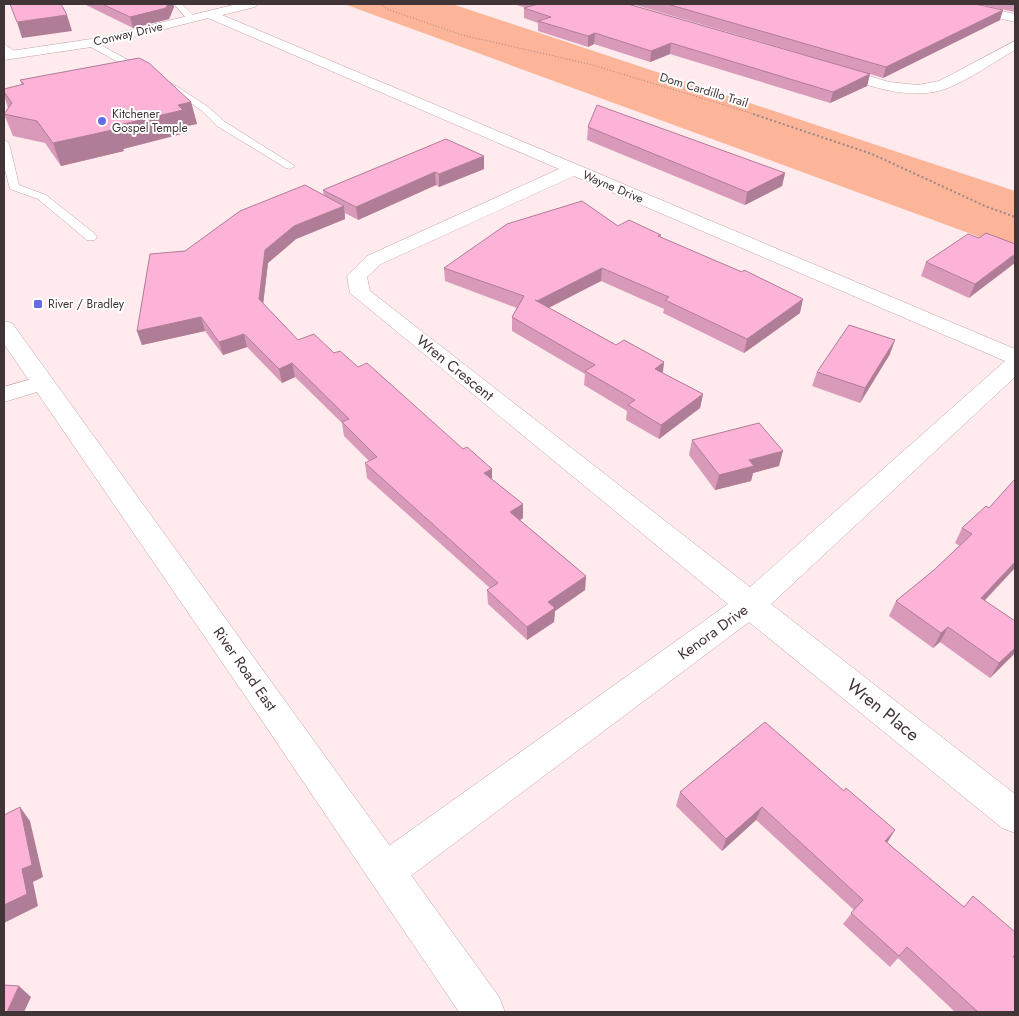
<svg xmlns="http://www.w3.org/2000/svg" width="1019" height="1016" font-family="Jost,sans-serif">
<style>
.green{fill:#fcb598}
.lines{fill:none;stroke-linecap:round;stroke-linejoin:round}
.service-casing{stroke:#c2a2a7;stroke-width:1}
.minor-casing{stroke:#c2a2a7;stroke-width:1}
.tertiary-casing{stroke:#c2a2a7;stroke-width:1}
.path-far1{stroke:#98888a;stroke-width:1;stroke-dasharray:1 2;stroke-linecap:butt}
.path{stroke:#98888a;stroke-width:2;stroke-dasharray:2 2.5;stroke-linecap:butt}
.service{fill:#fff;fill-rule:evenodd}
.minor{fill:#fff;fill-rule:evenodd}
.tertiary{fill:#fff;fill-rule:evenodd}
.wall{fill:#d99ab9}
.shaded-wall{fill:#b07d96}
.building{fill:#fcb3d7;stroke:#b07d96}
.poi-dot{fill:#646ce5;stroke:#fff;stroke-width:2}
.labels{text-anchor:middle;stroke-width:4;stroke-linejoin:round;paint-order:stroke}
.far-street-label{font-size:12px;fill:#413436;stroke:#fff}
.far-poi-label{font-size:12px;fill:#413436;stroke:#fff;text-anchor:start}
.street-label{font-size:15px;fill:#413436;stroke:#fff}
.near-street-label{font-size:18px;fill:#413436;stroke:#fff}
</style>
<rect width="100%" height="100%" fill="#ffeaed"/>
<path class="green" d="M344 4H452L1015 191V250Z"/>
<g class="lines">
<defs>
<g id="service">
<path d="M174 4H182L195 17V21H189Z"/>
<path d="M87 41H93L176 86 207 106 225 122 295 166 290 169 286 168 217 126 201 110 170 90 87 45Z"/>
<path d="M4 44 16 52V56H10L4 51Z"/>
<path d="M4 140 9 143 19 185 46 195 95 234 97 237 95 240H87L38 199 10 189 4 166Z"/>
</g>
<g id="minor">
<path d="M237 4H257L255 7 222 15 1015 349V377L771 604 1015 794V833L1002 828 749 622 400 884 386 890 372 884 367 871 372 858 728 604 350 293 347 276 367 256 559 169 208 18 98 46 4 60V52L98 38ZM574 176 1005 361 750 587 370 291 367 277 381 264Z"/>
<path d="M948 4H969L1015 14V22L950 7Z"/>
<path d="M1015 41V50C994 62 970 79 948 88 909 103 865 84 828 72L826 69 828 66 833 65 889 82 918 85 939 81Z"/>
<path d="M42 376 50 378 54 383 50 388 4 402V387Z"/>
</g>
<path id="tertiary" d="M4 321 12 323 499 997 505 1012H459L248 700 4 344Z"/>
</defs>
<use href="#service" class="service-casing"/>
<use href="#minor" class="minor-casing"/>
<use href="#tertiary" class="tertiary-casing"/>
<path class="path-far1" d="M380 4 387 9 462 35 589 64 757 115"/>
<path class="path" d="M753 114 872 154 985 206 1015 217"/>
<use href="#service" class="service"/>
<use href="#minor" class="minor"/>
<use href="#tertiary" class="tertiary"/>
</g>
<g class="wall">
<path d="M84 4H173L174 7 169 19 133 28Z"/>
<path d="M514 4H628L840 65 632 4H975L1000 20 883 78 870 74 867 86 830 103 670 54 650 62 594 44 588 47 538 31V23L524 18V8H526Z"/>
<path d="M977 4H1015V12Z"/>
<path d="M20 80 191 102 197 124 187 126 189 132 123 149 124 151 61 166 45 143 13 136 4 114 8 108 4 95V89L22 85Z"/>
<path d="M588 127 785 173 782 186 745 205 587 140Z"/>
<path d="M484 156V169L439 187 436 185 358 220 345 213V219L296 239 268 263 263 304 298 340 334 353 358 367 492 479 523 518 520 520 586 576 585 590 555 611 554 622 527 640 488 604 487 590 490 588 367 478 365 463 369 461 344 436 342 423 295 377 282 383 247 347 223 355 205 331 142 345 137 331 185 251 324 196 323 190Z"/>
<path d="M618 226 661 235 660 237 800 313 744 353 663 313 664 309 601 281 549 308 616 345 664 362 663 373 703 394 700 408 659 439 626 420 627 411 584 385 585 374 512 331V317L517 308 445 281 444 268Z"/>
<path d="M979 238 1015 244 969 298 921 276 926 262Z"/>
<path d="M890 354 860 403 812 386 817 372Z"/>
<path d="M692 440 779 466 753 473 751 481 715 490 689 455Z"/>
<path d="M986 506 985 600 1015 653 990 678 940 642 933 648 889 616 896 601 934 570 960 546 955 543 962 528Z"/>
<path d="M765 722 887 843 1013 957 1015 1012H955L898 958 890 967 843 924 854 910 756 820 722 851 676 806 680 792Z"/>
</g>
<g class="shaded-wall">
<path d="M168 4H173L174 7 169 19 133 28 130 17Z"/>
<path d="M1003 10 1000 20 883 78 886 67Z"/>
<path d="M67 15 72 31 22 38 17 22Z"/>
<path d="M595 33 594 44 588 47V36Z"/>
<path d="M671 43 670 54 650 62 651 51Z"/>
<path d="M870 74 867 86 830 103 833 92Z"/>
<path d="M191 102 197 124 187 126 189 132 123 149 124 151 61 166 53 143 115 126 178 105Z"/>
<path d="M484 156V169L439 187V174Z"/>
<path d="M435 172 436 185 358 220 356 207Z"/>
<path d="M785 173 782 186 745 205 747 192Z"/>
<path d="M344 206 345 219 296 239 268 263 262 313 259 299 265 250 294 226Z"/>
<path d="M1015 254V263L969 298 975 284Z"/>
<path d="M602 268 601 281 536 314 537 301Z"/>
<path d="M803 299 800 313 744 353 747 339Z"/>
<path d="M201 317 205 331 142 345 137 331Z"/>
<path d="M244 334 247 347 223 355 219 342Z"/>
<path d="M895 340 890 354 860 403 865 388Z"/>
<path d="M664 362 662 376 655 369Z"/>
<path d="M292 363 295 377 282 383 279 369Z"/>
<path d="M703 394 700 408 659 439 661 425Z"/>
<path d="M783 451 779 466 753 473 751 481 715 490 719 475 749 460Z"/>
<path d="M492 469V483L484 473Z"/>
<path d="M523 504V518L510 526V512Z"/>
<path d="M1015 562V568L973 613 981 598Z"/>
<path d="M586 576 585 590 555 611 554 622 527 640V627L548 602Z"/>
<path d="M948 627 940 642 933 648 941 633Z"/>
<path d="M1015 648V653L990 678 999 663Z"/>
<path d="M20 807 30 821 43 877 33 882 38 906 4 923V905L22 869Z"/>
<path d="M762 807 756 820 722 851 726 839Z"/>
<path d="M895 830 887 843 885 841Z"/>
<path d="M19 986 31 997 24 1012H7Z"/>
</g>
<g class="building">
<path d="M10 4H61L67 15 17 22Z"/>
<path d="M102 4H168L166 8 130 17Z"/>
<path d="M538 4H628L870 74 833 92 671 43 651 51 595 33 588 36 538 21 551 17 524 8Z"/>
<path d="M667 4H975L1003 10 886 67Z"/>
<path d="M139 58 149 63 191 102 178 105 183 110 115 126 117 129 53 143 37 121 4 114 12 103 4 92V89L24 84 20 80Z"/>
<path d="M597 105 785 173 747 192 588 127Z"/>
<path d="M446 139 484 156 439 174 435 172 356 207 323 190Z"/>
<path d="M305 185 344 206 294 226 265 250 259 299 298 340 314 334 334 353 340 351 358 367 367 363 463 449 467 447 492 469 484 473 523 504 510 512 586 576 548 602 555 608 527 627 487 590 498 583 365 463 377 457 342 422 349 419 292 363 279 369 244 334 219 342 201 317 137 331 150 254 185 251 240 211Z"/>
<path d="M582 201 618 226 629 220 661 235 658 236 742 272 744 270 803 299 747 339 665 300 669 297 602 268 537 301 535 300 616 345 624 340 664 362 655 369 703 394 661 425 628 405 635 400 585 371 595 365 512 317 524 296 444 268 507 224Z"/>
<path d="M986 233 1015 244V254L975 284 926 262 968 234 979 238Z"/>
<path d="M849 325 895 340 865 388 817 372Z"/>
<path d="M759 423 783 451 749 460 754 466 719 475 692 440Z"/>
<path d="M1015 479V562L981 598 1015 621V648L999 663 948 627 941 633 896 601 934 570 972 534 962 528 986 506 989 508Z"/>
<path d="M765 722 844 791 846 788 895 830 885 841 964 907 973 896 1015 932V954L1013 957 1015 958V1012H978L907 947 899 956 851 913 863 900 762 807 726 839 680 792Z"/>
<path d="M20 807 32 865 22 869 27 894 4 905V815Z"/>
<path d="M4 985 19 986 7 1012H4Z"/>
</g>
<g class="poi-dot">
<circle cx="102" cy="121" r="5"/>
<rect x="33" y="299" width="10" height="10" rx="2.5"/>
</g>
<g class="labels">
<g class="far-street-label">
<text transform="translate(128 34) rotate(-13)" y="4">Conway Drive</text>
<text transform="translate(704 90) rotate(17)" y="4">Dom Cardillo Trail</text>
<text transform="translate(613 187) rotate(23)" y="4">Wayne Drive</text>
</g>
<g class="far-poi-label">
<text x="112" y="118">Kitchener<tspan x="112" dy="14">Gospel Temple</tspan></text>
<text x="48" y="308">River / Bradley</text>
</g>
<g class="street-label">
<text transform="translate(455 368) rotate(39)" y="5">Wren Crescent</text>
<text transform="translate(713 632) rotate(-36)" y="5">Kenora Drive</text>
<text transform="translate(245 669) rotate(55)" y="5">River Road East</text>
</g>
<g class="near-street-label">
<text transform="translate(883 710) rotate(39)" y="6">Wren Place</text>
</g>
</g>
<rect width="1019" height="1016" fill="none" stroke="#413436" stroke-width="10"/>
</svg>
